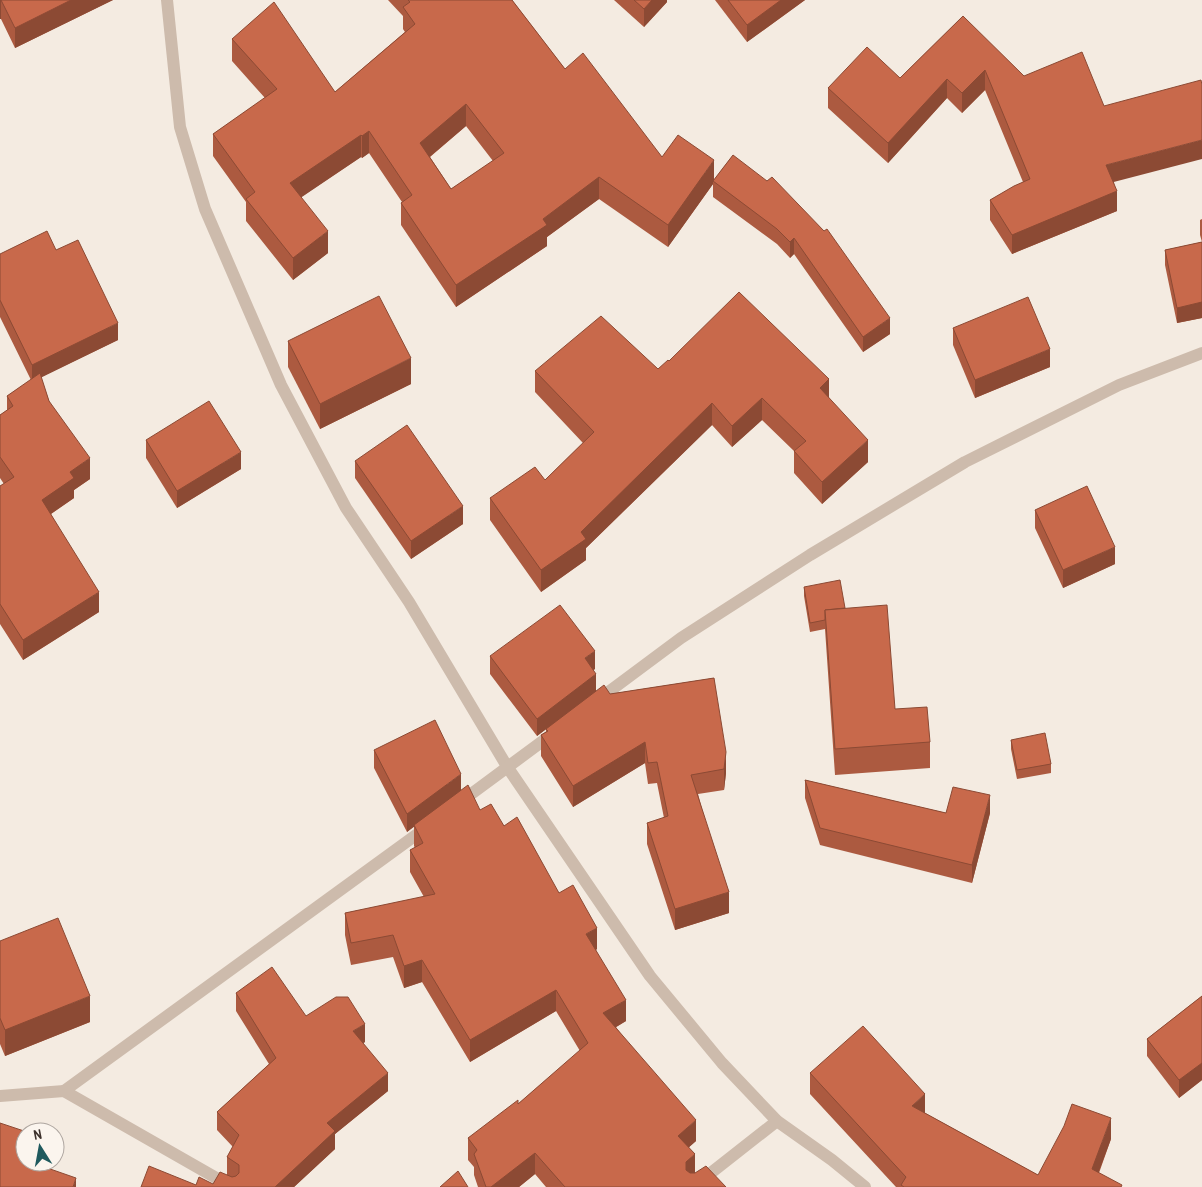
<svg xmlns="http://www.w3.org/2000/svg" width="1202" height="1187" font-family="'Archivo Narrow',sans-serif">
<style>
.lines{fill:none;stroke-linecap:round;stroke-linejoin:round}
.street{stroke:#cdbbac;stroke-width:12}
.wall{fill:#ac5a40;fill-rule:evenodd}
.shaded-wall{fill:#8c4a34}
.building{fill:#c8694b;stroke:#8c4a34;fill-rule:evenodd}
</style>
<rect width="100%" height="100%" fill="#f4ebe1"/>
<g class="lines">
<g class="street">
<path d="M167 0 180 127 205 209 281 385 346 508 409 602 508 768 650 976 722 1063 777 1121 832 1160 865 1187"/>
<path d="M595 702 681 638 810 555 965 462 1119 385 1202 353"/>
<path d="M459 803 555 732"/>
<path d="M0 1096 64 1091"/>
<path d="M232 1187 64 1091 427 827"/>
<path d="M693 1187 777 1121"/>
</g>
</g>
<g class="wall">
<path d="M0 0H113L15 48 1 19H0Z"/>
<path d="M388 0H512L565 69 662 157 714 180 733 155 890 334 863 352 794 254 790 258 777 244 713 197V184L668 247 599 199 547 237V246L456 307 401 225V203L402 202 369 153 362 158 361 157 301 197 328 253 293 280 246 221V202L213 156V134L265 98 232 61V39L335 92 405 32 403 29V16ZM466 126 493 161 451 189 430 157Z"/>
<path d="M614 0H667V2L644 27Z"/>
<path d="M715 0H805L747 42Z"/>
<path d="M963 16 1114 182 1117 211 1012 254 990 220V200L1023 182 985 90 962 113 947 98 888 163 828 108V88L900 78Z"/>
<path d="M1202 219V318L1177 323 1165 265V250L1202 242 1200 235V220Z"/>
<path d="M56 250 118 340 41 377 49 401 90 479 74 490V498L51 514 99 612 23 660 0 624V486L4 484 0 478V415L7 410V396L31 380 0 317V254Z"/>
<path d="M953 328 1050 367 975 398 953 345Z"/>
<path d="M288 341 411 384 320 429 288 367Z"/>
<path d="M669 361 829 398 868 462 822 504 794 473V451L762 420 732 447 712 425 586 548V560L541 592 490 520V498L545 480 583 443 535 392V371L658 369Z"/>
<path d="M146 440 241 469 177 508 146 458Z"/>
<path d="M355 461 463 524 411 559 355 478Z"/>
<path d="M1035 510 1115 564 1063 588 1035 528Z"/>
<path d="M804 587 845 608 895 709 930 742V768L835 775 825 629 810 632 804 596Z"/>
<path d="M490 656 595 669 593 670 596 691 610 694 714 678 726 773 724 790 698 794 729 913 675 930 647 844V823L664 818 657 783 648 784 645 763 573 807 541 756V735L546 732V729L537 736 490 674Z"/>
<path d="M1011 740 1051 764V773L1017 779 1011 749Z"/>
<path d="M374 750 461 791 480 810 504 826 559 893 597 949 596 950 626 1021 616 1027 696 1141 689 1147 695 1173 726 1187H546L535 1174 519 1187H478L474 1175V1167L468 1160V1138L518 1104 580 1051 556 1011 470 1062 422 982 404 988 393 957 351 965 345 935V913L424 897 410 872V850L415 848 414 846V826L407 832 374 768Z"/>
<path d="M805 780 946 813H990L972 883 820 845 805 798Z"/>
<path d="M0 941 90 1022 5 1056 0 1044Z"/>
<path d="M236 993 306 1016 365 1042 363 1043 388 1091 335 1134V1149L294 1187 196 1185 213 1184 227 1175V1157L233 1147 217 1130V1112L269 1064 236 1011Z"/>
<path d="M1202 996V1080L1179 1098 1147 1056V1039Z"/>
<path d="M810 1073 925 1113 1038 1175 1111 1139 1099 1173 1122 1187H896L810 1094Z"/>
</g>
<g class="shaded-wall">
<rect x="0" y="0" width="1" height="19"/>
<path d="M71 0H113L15 48V28Z"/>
<path d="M652 0H667V2L644 27V9Z"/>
<path d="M781 0H805L747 42V25Z"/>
<path d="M985 70V90L962 113V93Z"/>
<path d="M947 79V98L888 163V143Z"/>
<path d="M466 104V126L420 165V143Z"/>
<path d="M369 131V153L362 158V136Z"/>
<path d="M361 135V157L290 205V183Z"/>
<path d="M1202 140V159L1106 184V165Z"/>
<path d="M714 160V182L713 181V184L668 247V225Z"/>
<path d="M599 177V199L547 237V246L456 307V285Z"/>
<path d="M1117 191V211L1012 254V235Z"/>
<path d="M328 231V253L293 280V258Z"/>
<path d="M794 238V254L790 258V242Z"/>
<path d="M1202 302V318L1177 323V308Z"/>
<path d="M890 318V334L863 352V337Z"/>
<path d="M118 323V340L32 382V365Z"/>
<path d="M1050 349V367L975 398V380Z"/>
<path d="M411 358V384L320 429V404Z"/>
<path d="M829 379V401L820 388Z"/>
<path d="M762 398V420L732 447V426Z"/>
<path d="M712 403V425L586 548V560L541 592V570Z"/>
<path d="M868 440V462L822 504V482Z"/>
<path d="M241 452V469L177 508V491Z"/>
<path d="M90 458V479L74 490V498L42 520V500L70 472Z"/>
<path d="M463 506V524L411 559V541Z"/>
<path d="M1115 547V564L1063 588V570Z"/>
<path d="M99 592V612L23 660V640Z"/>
<path d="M595 651V669L585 675V658Z"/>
<path d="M596 674V692L537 736V719Z"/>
<path d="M645 742V763L573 807V786Z"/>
<path d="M726 752V773L724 790V769Z"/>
<path d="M461 774V792L407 832V814Z"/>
<path d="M990 795V813L972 883V865Z"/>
<path d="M729 892V913L675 930V909Z"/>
<path d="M597 928V949L586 955V934Z"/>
<path d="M422 960V982L404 988V966Z"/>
<path d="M556 990V1011L470 1062V1040Z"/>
<path d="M90 996V1022L5 1056V1030Z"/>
<path d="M626 1000V1021L603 1035V1013Z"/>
<path d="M365 1024V1042L353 1049V1031Z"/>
<path d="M1202 1063V1080L1179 1098V1080Z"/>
<path d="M388 1073V1091L335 1134V1149L294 1187H275L327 1123Z"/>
<path d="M925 1094V1115L912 1106Z"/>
<path d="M1111 1118V1139L1093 1187 1092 1169Z"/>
<path d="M696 1120V1141L678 1157V1136Z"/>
<path d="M535 1153V1174L519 1187H491Z"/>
<path d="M695 1154V1175L686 1184V1162Z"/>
<path d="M33 1162H39L33 1181Z"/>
<path d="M76 1178V1187H73Z"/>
</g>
<g class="building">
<path d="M1 0H71L15 28Z"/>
<path d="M408 0H512L565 69 583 53 662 157 678 135 714 160 668 225 599 177 543 219 547 225 456 285 401 203 412 195 369 131 362 136 361 135 290 183 328 231 293 258 246 199 255 192 213 134 277 89 232 39 274 2 335 92 415 24 403 7 410 2ZM466 104 504 153 451 189 420 143Z"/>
<path d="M634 0H652L644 9Z"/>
<path d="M728 0H781L747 25Z"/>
<path d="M963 16 1024 76 1082 52 1104 106 1201 80 1202 85V140L1106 165 1117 191 1012 235 990 200 1014 186 1030 179 985 70 962 93 947 79 888 143 828 88 867 47 900 78Z"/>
<path d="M733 155 767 181 772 177 824 231 827 229 890 318 863 337 794 238 790 242 777 229 713 181Z"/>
<path d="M47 231 56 250 78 240 118 323 32 365 0 300V254Z"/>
<path d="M1202 242V302L1177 308 1165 250Z"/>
<path d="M739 292 829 379 820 388 868 440 822 482 794 451 806 441 762 398 732 426 712 403 581 532 586 539 541 570 490 498 535 467 545 480 594 432 535 371 601 316 658 369 668 360 669 361Z"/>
<path d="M379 296 411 358 320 404 288 341Z"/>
<path d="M1028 297 1050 349 975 380 953 328Z"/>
<path d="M40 373 49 401 90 458 70 472 74 478 42 500 99 592 23 640 0 604V486L14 477 0 457V415L13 406 7 396Z"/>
<path d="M209 401 241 452 177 491 146 440Z"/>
<path d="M407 425 463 506 411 541 355 461Z"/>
<path d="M1087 486 1115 547 1063 570 1035 510Z"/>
<path d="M840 580 845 608 825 610V620L810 623 804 587Z"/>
<path d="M560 605 595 651 585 658 596 674 537 719 490 656Z"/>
<path d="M887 605 895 709 927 707 930 742 835 749 825 610Z"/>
<path d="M714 678 726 752 724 769 691 775 729 892 675 909 647 823 668 816 657 762 648 763 645 742 573 786 541 735 548 731 546 729 604 685 610 694Z"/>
<path d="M435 720 461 774 407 814 374 750Z"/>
<path d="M1045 733 1051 764 1017 770 1011 740Z"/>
<path d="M805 780 946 813 953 787 990 795 972 865 820 828Z"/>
<path d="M468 785 480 810 491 804 504 826 517 817 559 893 573 885 597 928 586 934 626 1000 603 1013 696 1120 678 1136 695 1154 686 1162V1170L690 1173H695L706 1166 726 1187H565L535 1153 491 1187H486L474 1154 477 1150 468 1138 518 1100V1104L588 1043 556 990 470 1040 422 960 404 966 393 935 351 943 345 913 435 894 410 850 423 843 414 825Z"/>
<path d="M58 918 90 996 5 1030 0 1018V941Z"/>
<path d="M272 967 306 1016 336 997H348L365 1024 353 1031 388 1073 327 1123 335 1131 275 1187H141L149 1166 196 1185 199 1177 213 1184 220 1172 232 1177 236 1176 239 1173V1165L227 1157 239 1135 217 1112 276 1058 236 993Z"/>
<path d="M1202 996V1063L1179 1080 1147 1039Z"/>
<path d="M863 1026 925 1094 912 1106 1038 1175 1064 1126 1072 1104 1111 1118 1092 1169 1122 1185 1121 1187H904L901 1185 906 1177 810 1073Z"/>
<path d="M0 1123 27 1132H25V1162H33V1163L76 1178 73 1187H0Z"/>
<path d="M458 1171 468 1187H440Z"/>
</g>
<g transform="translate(40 1147) rotate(349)"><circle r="24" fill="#fbf5ee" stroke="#aea6a0"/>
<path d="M0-4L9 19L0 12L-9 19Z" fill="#1f5a5e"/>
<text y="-8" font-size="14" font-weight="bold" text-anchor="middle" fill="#3b302b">N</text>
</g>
</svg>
